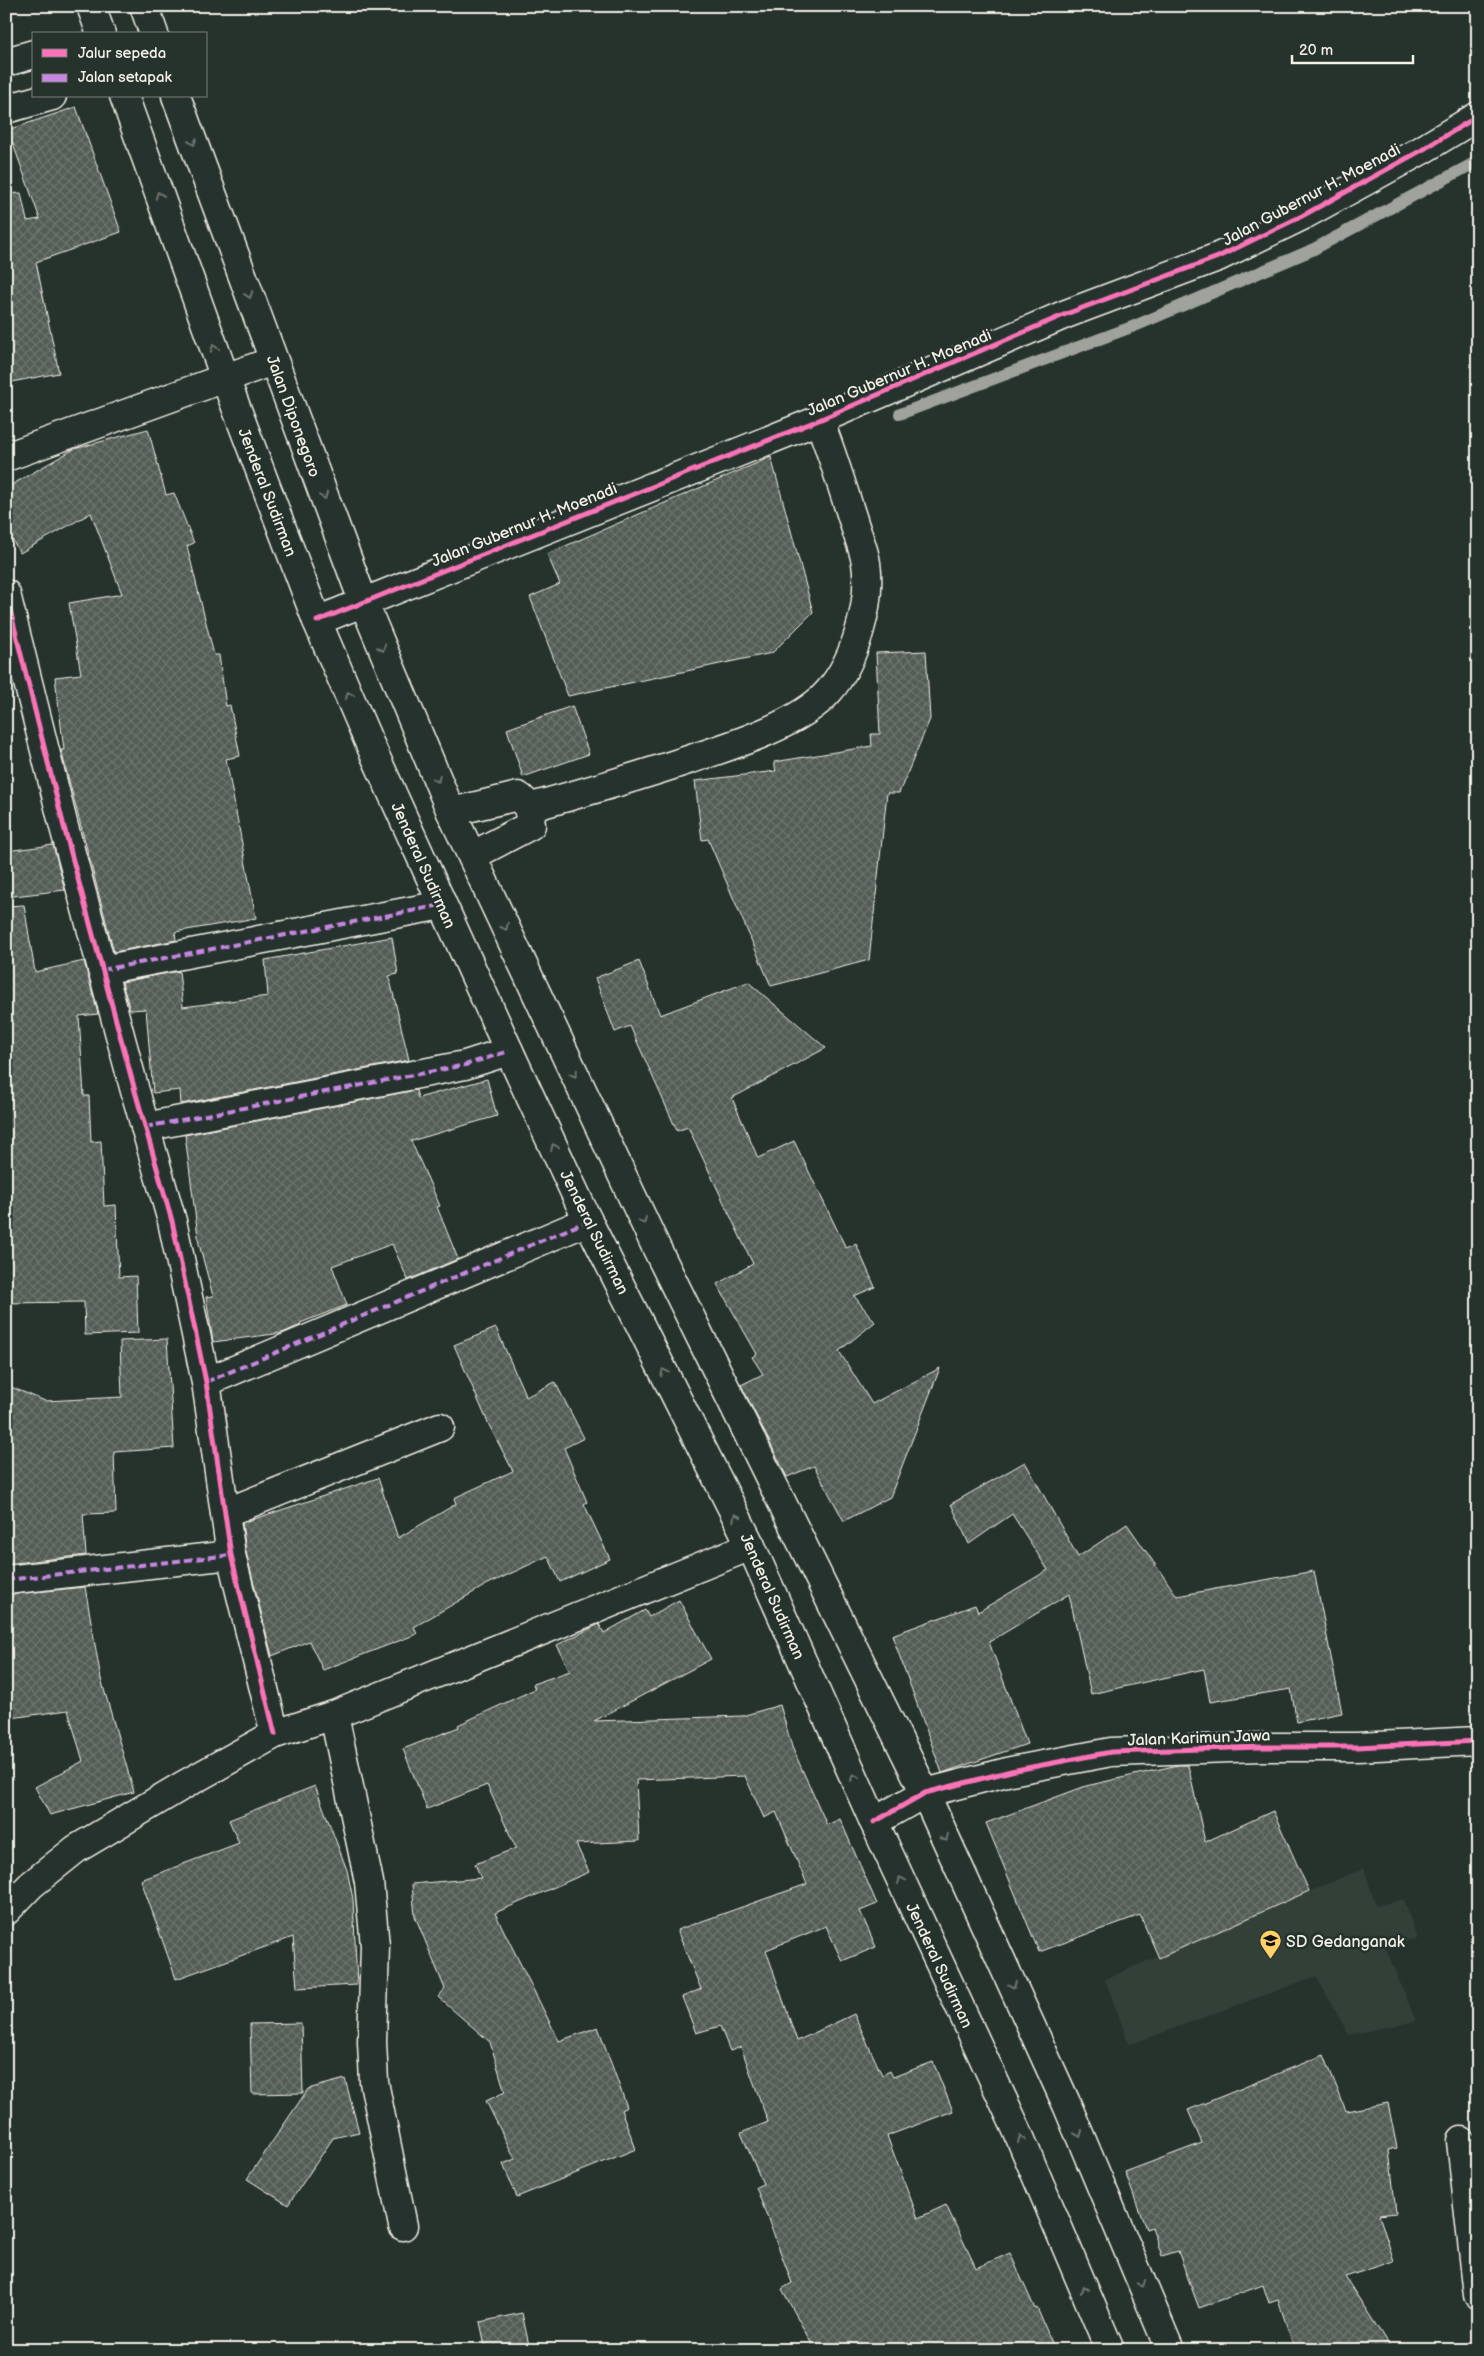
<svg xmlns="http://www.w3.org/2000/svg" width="1484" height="2356" font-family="'Balsamiq Sans',sans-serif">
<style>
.built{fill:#333f39}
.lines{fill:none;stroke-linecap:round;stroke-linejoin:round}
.stream{stroke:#9fa39b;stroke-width:12}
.building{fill:url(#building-cross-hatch);stroke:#f4f1e8}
.minor-casing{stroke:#f4f1e8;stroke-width:31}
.highway-casing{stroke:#f4f1e8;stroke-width:31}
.minor{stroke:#26332d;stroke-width:28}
.highway{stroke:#26332d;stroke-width:28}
.quiet{stroke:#c787e3;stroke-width:4;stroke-dasharray:8 4;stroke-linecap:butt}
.cycleway-casing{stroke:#26332d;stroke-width:8}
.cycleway{stroke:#fb73b8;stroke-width:5}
.oneway{stroke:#6e766e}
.labels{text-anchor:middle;stroke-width:5;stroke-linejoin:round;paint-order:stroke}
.street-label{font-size:16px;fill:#f4f1e8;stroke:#26332d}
.poi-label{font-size:16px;fill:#f4f1e8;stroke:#26332d;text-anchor:start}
</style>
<defs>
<pattern id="building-cross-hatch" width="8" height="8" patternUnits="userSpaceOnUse" patternTransform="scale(1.25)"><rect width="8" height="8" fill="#525c55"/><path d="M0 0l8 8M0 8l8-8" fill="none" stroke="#6c746d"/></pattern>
</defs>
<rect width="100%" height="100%" fill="#26332d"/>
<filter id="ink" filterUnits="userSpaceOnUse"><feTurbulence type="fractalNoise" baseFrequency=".02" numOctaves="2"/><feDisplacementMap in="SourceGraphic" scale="10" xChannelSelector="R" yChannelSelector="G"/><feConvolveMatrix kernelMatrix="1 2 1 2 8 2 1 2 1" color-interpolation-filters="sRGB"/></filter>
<g filter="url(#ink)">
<path class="built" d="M1364 1868 1376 1906 1404 1899 1417 1939 1384 1944 1416 2021 1349 2035 1316 1976 1129 2045 1105 1979Z"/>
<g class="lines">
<path class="stream" d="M900 414 1137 325 1312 250 1478 161"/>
</g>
<g class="building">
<path d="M76 107 121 232 36 262 59 373 6 383V194L21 193 27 221 40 219 8 130Z"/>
<path d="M148 429 166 495 174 493 194 543 187 546 214 655H219L226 706 230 705 240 756 226 759 256 918 175 932 176 940 114 952 61 750H64L55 677 81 674 69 603 122 594 91 513 20 553 6 529V488L74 449Z"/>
<path d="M771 457 813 612 772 653 568 696 530 597 560 584 547 554Z"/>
<path d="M926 651 930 719 899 793H887L869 960 771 986 708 839 702 840 695 781 776 771 774 762 872 746 871 734H880L876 653Z"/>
<path d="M572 706 589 754 523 777 507 729Z"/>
<path d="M53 845 65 890 6 897V851Z"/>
<path d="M24 905 35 972 84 961 98 1014 79 1016 84 1096H89L91 1142 101 1141 104 1206 116 1205 119 1277 136 1276 138 1333 85 1335 84 1302 6 1303V906Z"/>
<path d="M392 937 398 974 389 976 409 1060 181 1104 180 1090 153 1093 146 1009 130 1010 122 982 179 971 183 1007 268 996 265 960Z"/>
<path d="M639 961 660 1015 748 982 826 1048 732 1098 758 1158 794 1141 846 1248 856 1244 875 1287 854 1296 875 1322 839 1351 872 1404 940 1368 890 1497 844 1521 814 1466 787 1477 741 1385 763 1374 752 1357 757 1354 717 1284 753 1264 688 1127 677 1131 630 1026 615 1032 595 978Z"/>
<path d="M487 1079 497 1116 411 1141 440 1206 437 1207 458 1259 408 1280 392 1244 332 1266 347 1305 300 1323 301 1325 282 1333 213 1342 206 1297 213 1296 199 1244 185 1135 416 1090 418 1098Z"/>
<path d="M496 1328 526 1397 555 1382 584 1438 564 1448 587 1502 584 1504 610 1559 560 1582 548 1556 486 1585 414 1627 417 1634 323 1670 309 1641 272 1656 246 1552 242 1523 378 1478 398 1538 456 1504 454 1498 513 1471 489 1425 454 1345Z"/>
<path d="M167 1339 174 1448 114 1452 116 1513 83 1514 86 1555 6 1564V1385L45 1401 122 1397 120 1341Z"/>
<path d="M1025 1462 1078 1557 1127 1524 1177 1596 1314 1571 1342 1713 1297 1722 1291 1689 1210 1702 1204 1669 1091 1694 1069 1594 989 1642 1027 1744 942 1773 892 1635 975 1605 978 1612 1048 1570 1012 1514 969 1544 951 1504Z"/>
<path d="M85 1587 101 1679 134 1792 50 1815 35 1787 83 1761 68 1710 11 1718 6 1685V1595Z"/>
<path d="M679 1600 711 1659 594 1721 742 1716 780 1705 792 1747 827 1825 840 1819 877 1904 860 1911 876 1947 842 1961 826 1926 766 1950 797 2041 854 2014 882 2075 890 2071 893 2077 933 2062 953 2111 887 2136 918 2218 946 2205 976 2268 1010 2253 1035 2309 1037 2308 1055 2350H815L782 2289 792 2283 756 2187 763 2184 741 2133 768 2122 741 2047 730 2051 720 2026 696 2033 682 1997 701 1989 677 1930 807 1884 776 1812 764 1818 745 1776 636 1780 639 1841 576 1844 589 1872 495 1913 559 2041 598 2027 627 2107 621 2110 636 2149 517 2197 503 2164 515 2159 486 2101 505 2092 490 2042 438 1997 445 1989 415 1916 412 1884 481 1878 475 1864 516 1848 487 1785 427 1809 403 1749 459 1727 458 1725 535 1689 533 1684 570 1671 557 1645 599 1624 604 1633 645 1610 649 1617Z"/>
<path d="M1178 1765H1188L1205 1842 1273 1811 1309 1891 1159 1958 1140 1915 1039 1952 986 1823 1086 1786Z"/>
<path d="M315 1786 347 1870 353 1899 357 1985 297 1988 293 1937 176 1979 141 1880 239 1843 229 1820Z"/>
<path d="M301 2023 303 2093 252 2094 250 2024Z"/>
<path d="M1324 2055 1346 2111 1388 2103 1397 2148 1389 2150 1396 2213 1379 2215 1394 2261 1345 2277 1392 2350H1295L1278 2300 1269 2303 1263 2285 1199 2308 1178 2251 1162 2256 1152 2227 1146 2229 1125 2172 1202 2143 1188 2110Z"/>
<path d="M345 2079 359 2132 333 2138 288 2205 247 2179 308 2089Z"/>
<path d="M522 2313 530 2350H486L480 2322Z"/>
</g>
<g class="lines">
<defs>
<g id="minor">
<path d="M6 62 34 54"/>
<path d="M6 109 52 96"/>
<path d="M6 457 225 378"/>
<path d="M6 594 64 827 135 1091 172 1221 206 1382 231 1555 275 1734"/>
<path d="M317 621 819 420 1066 314 1218 257 1302 216 1422 150 1478 116"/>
<path d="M528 808C582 793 637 777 691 759 731 746 801 724 829 691 855 661 872 603 866 563 864 549 857 534 853 520 842 486 832 453 819 420"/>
<path d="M451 812 518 796C528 801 530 815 531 825L472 856"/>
<path d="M102 970 442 905"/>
<path d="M145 1127 465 1065 509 1051"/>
<path d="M206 1382 588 1221"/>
<path d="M225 1513 440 1427"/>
<path d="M6 1580 231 1555"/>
<path d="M334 1715 369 1882 375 1946 372 2042 374 2082 403 2226"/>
<path d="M874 1822 925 1793 1011 1771 1111 1752 1261 1747H1357L1478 1741"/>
<path d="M6 1911 31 1885 76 1849 182 1786 275 1734 334 1715 751 1546"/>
<path d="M1461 2141 1478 2295"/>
</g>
<g id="highway">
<path d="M91 6 101 34"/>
<path d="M144 6 154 34"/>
<path d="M124 96 225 378 317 621 368 740 509 1051 588 1221 751 1546 874 1822 1016 2128 1110 2350"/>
<path d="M176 96 363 601 451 812 657 1249 925 1793 1067 2105 1170 2350"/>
<path d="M225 378 273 361"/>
</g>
</defs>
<use href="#minor" class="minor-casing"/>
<use href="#highway" class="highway-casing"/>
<use href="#minor" class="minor"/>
<use href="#highway" class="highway"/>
<g class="quiet">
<path d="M102 970 442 905"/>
<path d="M145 1127 465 1065 509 1051"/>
<path d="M206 1382 588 1221"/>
<path d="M6 1580 231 1555"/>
</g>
<defs>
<g id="cycleway">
<path d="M6 594 64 827 135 1091 172 1221 206 1382 231 1555 275 1734"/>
<path d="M317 621 819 420 1066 314 1218 257 1302 216 1422 150 1478 116"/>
<path d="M874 1822 925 1793 1011 1771 1111 1752 1261 1747H1357L1478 1741"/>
</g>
</defs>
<use href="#cycleway" class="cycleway-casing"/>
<use href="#cycleway" class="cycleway"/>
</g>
<defs><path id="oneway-chevron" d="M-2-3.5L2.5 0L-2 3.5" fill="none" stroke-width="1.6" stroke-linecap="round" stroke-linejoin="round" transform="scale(1.25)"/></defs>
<g class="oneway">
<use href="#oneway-chevron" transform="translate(193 142) rotate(70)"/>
<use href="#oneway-chevron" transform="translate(159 195) rotate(-110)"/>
<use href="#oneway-chevron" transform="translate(249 295) rotate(70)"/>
<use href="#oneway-chevron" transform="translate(214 348) rotate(-110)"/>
<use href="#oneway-chevron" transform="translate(324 496) rotate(69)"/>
<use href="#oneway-chevron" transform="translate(382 648) rotate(68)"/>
<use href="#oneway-chevron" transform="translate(349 695) rotate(-113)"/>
<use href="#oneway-chevron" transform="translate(437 779) rotate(67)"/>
<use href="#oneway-chevron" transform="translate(505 927) rotate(65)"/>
<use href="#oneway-chevron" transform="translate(574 1074) rotate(65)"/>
<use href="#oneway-chevron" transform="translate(554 1147) rotate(-115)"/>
<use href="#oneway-chevron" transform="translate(643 1221) rotate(65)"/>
<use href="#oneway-chevron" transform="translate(664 1372) rotate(-117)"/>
<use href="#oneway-chevron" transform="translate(736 1517) rotate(-117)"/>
<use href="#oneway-chevron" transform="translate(854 1777) rotate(-114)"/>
<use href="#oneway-chevron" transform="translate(945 1838) rotate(65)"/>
<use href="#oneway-chevron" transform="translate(901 1880) rotate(-115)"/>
<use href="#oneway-chevron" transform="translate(1013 1985) rotate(65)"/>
<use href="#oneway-chevron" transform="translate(1079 2134) rotate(67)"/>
<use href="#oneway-chevron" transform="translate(1021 2139) rotate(-113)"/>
<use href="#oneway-chevron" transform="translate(1142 2284) rotate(67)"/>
<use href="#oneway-chevron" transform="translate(1084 2289) rotate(-113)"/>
</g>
</g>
<defs>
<symbol id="school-pin" viewBox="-11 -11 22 30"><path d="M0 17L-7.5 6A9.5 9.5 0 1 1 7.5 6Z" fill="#ffd166" stroke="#26332d"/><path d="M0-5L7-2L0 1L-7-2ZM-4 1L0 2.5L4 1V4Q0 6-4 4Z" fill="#111"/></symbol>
</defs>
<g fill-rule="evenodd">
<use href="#school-pin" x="1258" y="1928" width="25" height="34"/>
</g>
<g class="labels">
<g class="street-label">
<text transform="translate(1311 194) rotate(-28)" y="6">Jalan Gubernur H. Moenadi</text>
<text transform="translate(899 372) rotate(-23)" y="6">Jalan Gubernur H. Moenadi</text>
<text transform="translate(294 416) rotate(70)" y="6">Jalan Diponegoro</text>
<text transform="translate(268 492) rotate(69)" y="6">Jenderal Sudirman</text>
<text transform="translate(524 524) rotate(-22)" y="6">Jalan Gubernur H. Moenadi</text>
<text transform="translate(424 865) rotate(66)" y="6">Jenderal Sudirman</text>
<text transform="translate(595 1232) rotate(64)" y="6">Jenderal Sudirman</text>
<text transform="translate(773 1596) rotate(66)" y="6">Jenderal Sudirman</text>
<text transform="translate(1199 1737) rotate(-2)" y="6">Jalan Karimun Jawa</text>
<text transform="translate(940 1965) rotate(65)" y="6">Jenderal Sudirman</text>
</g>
<g class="poi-label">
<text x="1286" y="1947">SD Gedanganak</text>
</g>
</g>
<rect width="1484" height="2356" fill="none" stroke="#26332d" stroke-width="25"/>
<rect x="12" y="12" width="1459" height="2331" fill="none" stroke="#f4f1e8" stroke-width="2" filter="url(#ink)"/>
<rect x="32" y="32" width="175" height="65" fill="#26332d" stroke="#787f78"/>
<rect x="42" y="49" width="25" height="8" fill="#fb73b8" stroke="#787f78"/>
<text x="78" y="58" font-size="15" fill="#f4f1e8">Jalur sepeda</text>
<rect x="42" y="74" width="25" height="8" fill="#c787e3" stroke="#787f78"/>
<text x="78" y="82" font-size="15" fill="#f4f1e8">Jalan setapak</text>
<path d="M1292 55v8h121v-8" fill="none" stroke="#f4f1e8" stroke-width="2.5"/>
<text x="1299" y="55" font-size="15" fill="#f4f1e8" stroke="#26332d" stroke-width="4" paint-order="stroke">20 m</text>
</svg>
